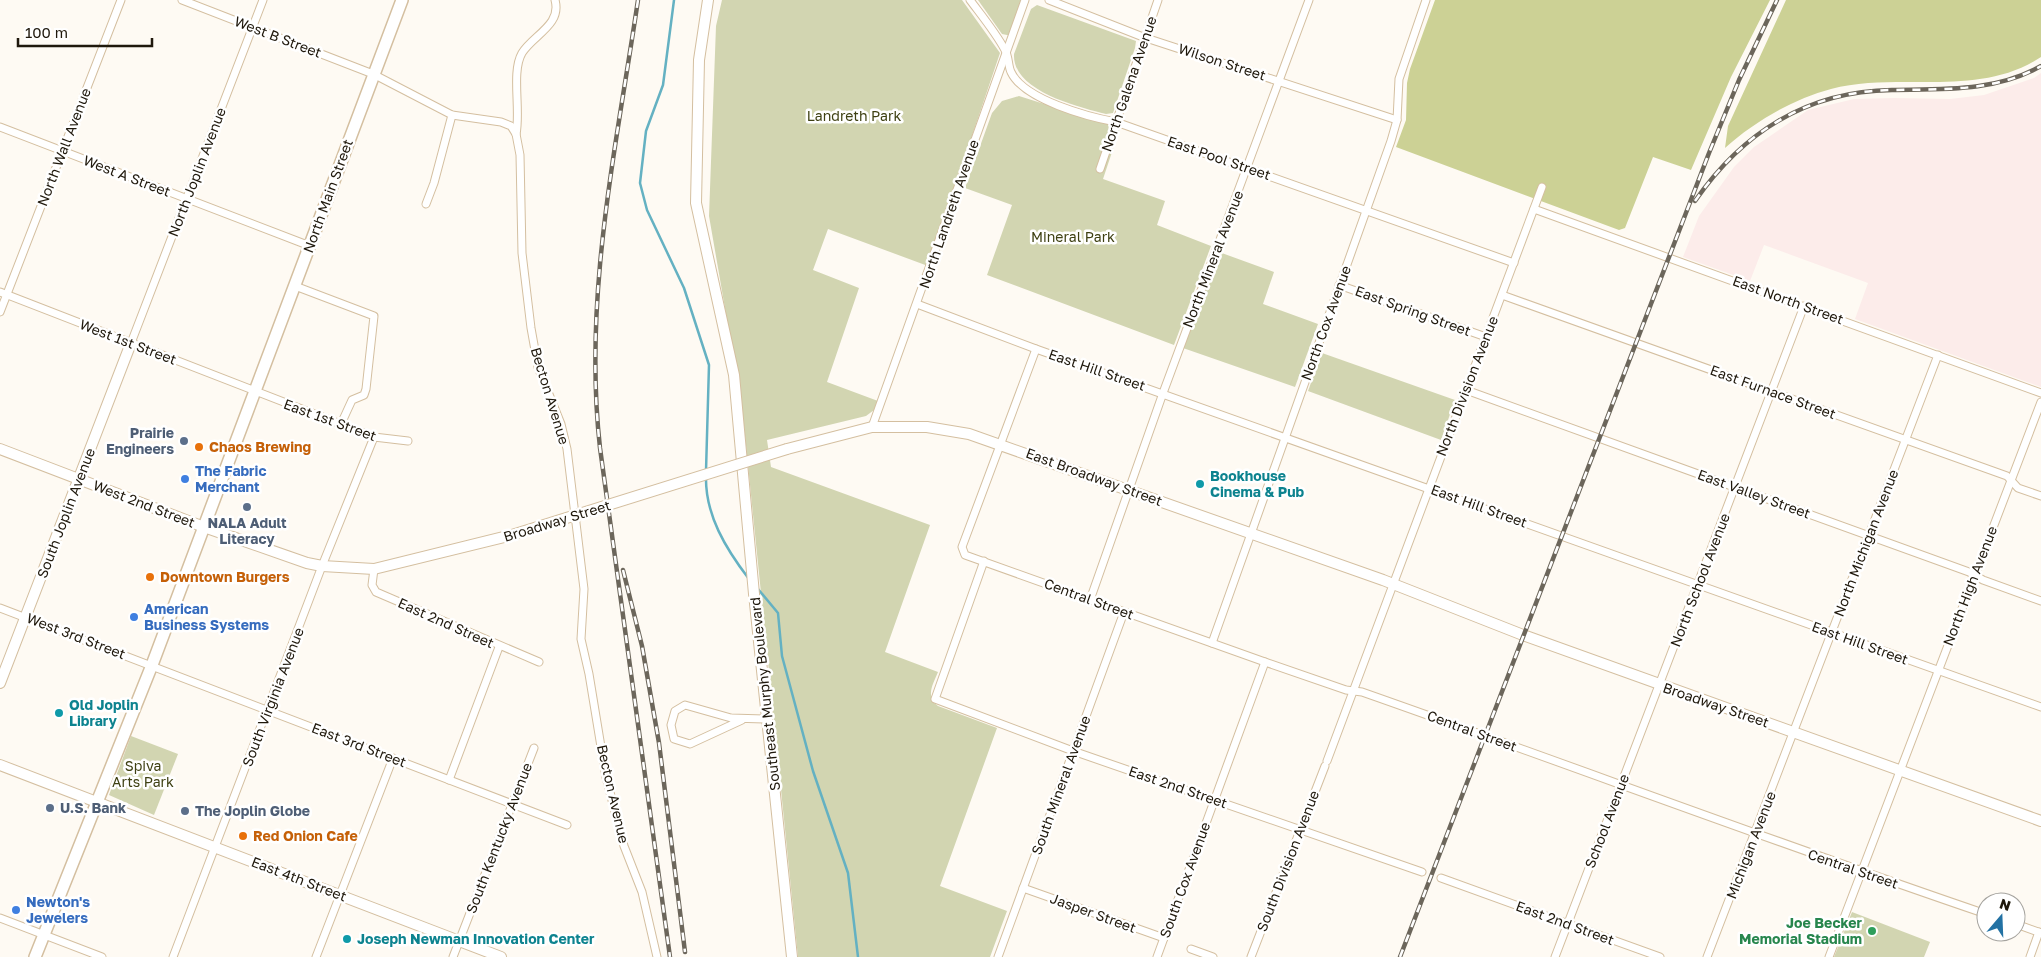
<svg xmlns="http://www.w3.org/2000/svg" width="2041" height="957" font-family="'Golos Text',sans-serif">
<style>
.industrial{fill:#fcecea}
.green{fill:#d2d5b1}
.forest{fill:#ccd195}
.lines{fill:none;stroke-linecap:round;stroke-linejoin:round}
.stream{stroke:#64b1c2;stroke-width:2.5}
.street-casing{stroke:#d4bfa0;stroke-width:9}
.secondary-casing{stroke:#d4bfa0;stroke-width:12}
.primary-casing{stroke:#d4bfa0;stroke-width:14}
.street{stroke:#fff;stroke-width:7}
.secondary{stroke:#fff;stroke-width:10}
.primary{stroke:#fff;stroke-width:11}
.rail-casing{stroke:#6c665b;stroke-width:4.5}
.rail{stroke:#fff;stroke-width:2.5;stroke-dasharray:8;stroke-linecap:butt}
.secondary-bridge-casing{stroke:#d4bfa0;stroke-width:12;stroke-linecap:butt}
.secondary-bridge{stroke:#fff;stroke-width:10}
.service-dot{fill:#5c6f8a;stroke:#fff;stroke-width:2}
.food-dot{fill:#e8710a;stroke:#fff;stroke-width:2}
.shop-dot{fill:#3f7fe0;stroke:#fff;stroke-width:2}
.culture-dot{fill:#0f9aa8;stroke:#fff;stroke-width:2}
.leisure-dot{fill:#2e9e5b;stroke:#fff;stroke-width:2}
.labels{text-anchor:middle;stroke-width:5;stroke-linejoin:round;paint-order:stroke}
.street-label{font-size:14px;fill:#1f180c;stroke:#fff}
.park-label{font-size:14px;fill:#3e4012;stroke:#fff}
.service-label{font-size:14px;font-weight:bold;fill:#4e5e75;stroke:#fff;text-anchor:start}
.food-label{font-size:14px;font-weight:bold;fill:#c56008;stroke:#fff;text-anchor:start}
.shop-label{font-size:14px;font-weight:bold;fill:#366cbe;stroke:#fff;text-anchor:start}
.culture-label{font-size:14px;font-weight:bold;fill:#0d838f;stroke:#fff;text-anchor:start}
.leisure-label{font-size:14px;font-weight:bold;fill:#27864d;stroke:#fff;text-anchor:end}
</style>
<rect width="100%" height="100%" fill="#fefaf3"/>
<path class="industrial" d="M2041 73V387L1855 319 1868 283 1764 245 1750 281 1683 257 1699 216 1734 167 1754 147 1808 110 1854 99 1894 98 1950 99 1984 95 2034 78Z"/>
<g class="green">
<path d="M722 0H962L1000 53 928 266 828 229 813 270 859 288 827 382 878 401 874 410 866 416 767 440 771 467 930 525 885 652 938 672C933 684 925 697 938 706L997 728 940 886 1007 911 990 957H798L742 406 709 216 716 26Z"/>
<path d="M978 0H1027V6L1012 36 1002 34Z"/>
<path d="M1037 5 1136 41 1135 48 1113 113 1106 114C1078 107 1012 91 1014 54L1031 9Z"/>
<path d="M1019 96 1120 128 1103 179 1165 201 1157 225 1211 246 1174 345 987 275 1012 205 965 188 992 113 1002 101Z"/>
<path d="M1219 252 1274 272 1263 304 1318 324 1295 387 1183 348Z"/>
<path d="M1322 353 1455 400 1441 440 1308 391Z"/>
<path d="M131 736 178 754 154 815 109 795Z"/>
<path d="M1852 912 1930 942 1924 957H1834Z"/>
</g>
<g class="forest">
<path d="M1435 0H1770L1731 77 1691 170 1653 157 1625 228 1619 230 1396 147 1406 120 1407 83 1410 69Z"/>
<path d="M1786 0H2041V57C1978 99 1900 71 1831 89 1793 99 1754 122 1725 148L1728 126Z"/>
</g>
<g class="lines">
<g class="stream">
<path d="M674 0 663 85 646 131 640 183 647 210 684 288 709 365 706 471"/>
<path d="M706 476C705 515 726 549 749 579"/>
<path d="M758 589 778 613 782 656 813 771 848 873 858 957"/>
</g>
<defs>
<g id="street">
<path d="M182 0 373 74 452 115 501 122 511 126 516 134 520 155 522 253 531 328 538 367 561 424 567 449 584 589 581 639 589 674 606 777 624 846 642 892 657 957"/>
<path d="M970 0C982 16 996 33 1005 50 1009 57 1008 66 1011 72 1024 100 1089 117 1116 122L1514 263"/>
<path d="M1049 0 1143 37 1397 120"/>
<path d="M0 127 310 246"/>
<path d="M516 134C521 110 511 72 522 53 533 35 562 25 555 0"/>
<path d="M1100 169 1158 0"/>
<path d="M426 204 434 183 452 115"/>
<path d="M1534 209 2041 393"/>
<path d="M1339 285 1486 337"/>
<path d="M295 286 374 316 366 389 364 395 352 400 341 424"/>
<path d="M0 292 374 437 408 441"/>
<path d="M1502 295 2007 476 2018 488 2041 496"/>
<path d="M917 304 1036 349 2041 707"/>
<path d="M0 312 121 0"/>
<path d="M131 343 263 0"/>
<path d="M1036 349 962 547 965 555 1265 662 1346 690 1362 692C1570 765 1777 843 1986 914"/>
<path d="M1466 390 1969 572 1983 580 2041 601"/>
<path d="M872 427 1025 0"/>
<path d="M984 561 935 699 1073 751 1422 872"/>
<path d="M374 569 372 585 376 592 539 662"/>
<path d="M1090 600 1163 393 1309 0"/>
<path d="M0 608 567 825"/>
<path d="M1212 643 1391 141 1397 120 1399 79 1426 0"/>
<path d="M742 720 690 744 674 739 671 725 675 711 685 705 731 718 768 719"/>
<path d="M1327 761 1542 187"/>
<path d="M449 780 499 647"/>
<path d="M1441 878 1660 957"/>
<path d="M1023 888 1164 938"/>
<path d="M0 918 102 957"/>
<path d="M2016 924 2041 933"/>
<path d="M1191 949 1213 957"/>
<path d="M173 957 322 566 374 437"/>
<path d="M316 957 393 758"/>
<path d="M453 957 534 748"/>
<path d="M998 957 1124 612"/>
<path d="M1157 957 1265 662"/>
<path d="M1251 957 1325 766"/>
<path d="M1555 957 1804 306"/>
<path d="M1707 957 1938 355"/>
<path d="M1829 957 2041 402"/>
<path d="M2030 957 2039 932"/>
</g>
<g id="secondary">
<path d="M708 0 699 60 696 203 734 375 754 594 792 957"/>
<path d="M0 449 204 527 307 563 322 566 374 569 512 535"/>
<path d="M787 449 872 427H927L969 434 1383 580 1523 635 2041 821"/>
<path d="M0 683 131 343"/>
<path d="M0 765 501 957"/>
</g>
<path id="primary" d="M35 957 152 665 402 0"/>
</defs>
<use href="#street" class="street-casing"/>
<use href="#secondary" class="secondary-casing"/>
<use href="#primary" class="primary-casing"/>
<use href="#street" class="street"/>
<use href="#secondary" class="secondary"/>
<use href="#primary" class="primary"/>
<defs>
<g id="rail">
<path d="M638 0C616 149 583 297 600 448L670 957"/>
<path d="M1695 201C1742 133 1807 91 1892 90 1943 89 1995 92 2041 66"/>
<path d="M623 570 642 646 659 743 685 952"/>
<path d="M1400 957 1709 153 1739 80 1777 0"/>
</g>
</defs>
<use href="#rail" class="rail-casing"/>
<use href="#rail" class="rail"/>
<defs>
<path id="secondary-bridge" d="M512 535 787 449"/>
</defs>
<use href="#secondary-bridge" class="secondary-bridge-casing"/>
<use href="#secondary-bridge" class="secondary-bridge"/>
</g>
<g class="service-dot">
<circle cx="184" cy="441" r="5"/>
<circle cx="247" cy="507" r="5"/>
<circle cx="50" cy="808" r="5"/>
<circle cx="185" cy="811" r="5"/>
</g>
<g class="food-dot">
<circle cx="199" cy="447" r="5"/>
<circle cx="150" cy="577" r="5"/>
<circle cx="243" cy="836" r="5"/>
</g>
<g class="shop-dot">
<circle cx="185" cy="479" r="5"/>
<circle cx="134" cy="617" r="5"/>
<circle cx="16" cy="910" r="5"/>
</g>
<g class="culture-dot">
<circle cx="1200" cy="484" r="5"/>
<circle cx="59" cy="713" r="5"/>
<circle cx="347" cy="939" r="5"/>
</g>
<circle class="leisure-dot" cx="1872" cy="931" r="5"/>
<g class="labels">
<g class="street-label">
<text transform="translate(278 37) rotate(21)" y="5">West B Street</text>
<text transform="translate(1222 62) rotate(18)" y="5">Wilson Street</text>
<text transform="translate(1129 84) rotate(-71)" y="5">North Galena Avenue</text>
<text transform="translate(64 147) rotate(-69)" y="5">North Wall Avenue</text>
<text transform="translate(1219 158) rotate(19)" y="5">East Pool Street</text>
<text transform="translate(197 172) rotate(-69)" y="5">North Joplin Avenue</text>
<text transform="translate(127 176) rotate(21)" y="5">West A Street</text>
<text transform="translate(328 196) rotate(-70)" y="5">North Main Street</text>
<text transform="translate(949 214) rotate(-71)" y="5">North Landreth Avenue</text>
<text transform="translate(1213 259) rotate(-69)" y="5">North Mineral Avenue</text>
<text transform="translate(1788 300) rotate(20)" y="5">East North Street</text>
<text transform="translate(1413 311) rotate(20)" y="5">East Spring Street</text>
<text transform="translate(1326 323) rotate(-70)" y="5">North Cox Avenue</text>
<text transform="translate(128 342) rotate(21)" y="5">West 1st Street</text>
<text transform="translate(1097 370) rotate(19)" y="5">East Hill Street</text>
<text transform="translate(1467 386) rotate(-69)" y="5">North Division Avenue</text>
<text transform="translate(1773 392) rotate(20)" y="5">East Furnace Street</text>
<text transform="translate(550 396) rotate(73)" y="5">Becton Avenue</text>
<text transform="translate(330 420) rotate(20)" y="5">East 1st Street</text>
<text transform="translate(1094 477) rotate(20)" y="5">East Broadway Street</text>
<text transform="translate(1754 494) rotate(20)" y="5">East Valley Street</text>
<text transform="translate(144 504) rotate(21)" y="5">West 2nd Street</text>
<text transform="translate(1479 506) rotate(20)" y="5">East Hill Street</text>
<text transform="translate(66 513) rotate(-69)" y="5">South Joplin Avenue</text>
<text transform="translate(557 521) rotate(-17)" y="5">Broadway Street</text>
<text transform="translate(1866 543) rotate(-69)" y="5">North Michigan Avenue</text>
<text transform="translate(1700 580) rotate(-69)" y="5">North School Avenue</text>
<text transform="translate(1970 586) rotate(-69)" y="5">North High Avenue</text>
<text transform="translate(1089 599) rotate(20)" y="5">Central Street</text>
<text transform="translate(446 623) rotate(24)" y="5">East 2nd Street</text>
<text transform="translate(76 636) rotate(21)" y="5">West 3rd Street</text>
<text transform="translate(1860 643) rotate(20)" y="5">East Hill Street</text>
<text transform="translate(765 694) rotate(-96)" y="5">Southeast Murphy Boulevard</text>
<text transform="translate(273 697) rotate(-69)" y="5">South Virginia Avenue</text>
<text transform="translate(1716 705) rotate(19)" y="5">Broadway Street</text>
<text transform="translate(1472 731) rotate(20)" y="5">Central Street</text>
<text transform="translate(359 745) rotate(21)" y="5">East 3rd Street</text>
<text transform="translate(1061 785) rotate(-70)" y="5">South Mineral Avenue</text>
<text transform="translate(1178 787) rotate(19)" y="5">East 2nd Street</text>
<text transform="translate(613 794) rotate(77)" y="5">Becton Avenue</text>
<text transform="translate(1607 821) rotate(-69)" y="5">School Avenue</text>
<text transform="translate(499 838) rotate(-69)" y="5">South Kentucky Avenue</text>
<text transform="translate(1751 845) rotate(-69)" y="5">Michigan Avenue</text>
<text transform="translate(1288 861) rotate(-69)" y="5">South Division Avenue</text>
<text transform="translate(1853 869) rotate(19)" y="5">Central Street</text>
<text transform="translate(299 879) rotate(21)" y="5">East 4th Street</text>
<text transform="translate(1185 880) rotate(-70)" y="5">South Cox Avenue</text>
<text transform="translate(1093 913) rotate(20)" y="5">Jasper Street</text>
<text transform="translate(1565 923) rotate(20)" y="5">East 2nd Street</text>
</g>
<g class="park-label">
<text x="854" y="121">Landreth Park</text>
<text x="1073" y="242">Mineral Park</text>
<text x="143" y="771">Spiva<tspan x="143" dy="16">Arts Park</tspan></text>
</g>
<g class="service-label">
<text x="174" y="438" text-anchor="end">Prairie<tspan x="174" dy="16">Engineers</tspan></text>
<text x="247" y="528" text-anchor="middle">NALA Adult<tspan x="247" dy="16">Literacy</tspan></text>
<text x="60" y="813">U.S. Bank</text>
<text x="195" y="816">The Joplin Globe</text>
</g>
<g class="food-label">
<text x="209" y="452">Chaos Brewing</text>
<text x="160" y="582">Downtown Burgers</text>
<text x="253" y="841">Red Onion Cafe</text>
</g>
<g class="shop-label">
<text x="195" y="476">The Fabric<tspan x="195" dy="16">Merchant</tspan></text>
<text x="144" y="614">American<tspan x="144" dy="16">Business Systems</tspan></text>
<text x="26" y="907">Newton's<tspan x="26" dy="16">Jewelers</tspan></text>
</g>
<g class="culture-label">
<text x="1210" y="481">Bookhouse<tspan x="1210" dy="16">Cinema &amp; Pub</tspan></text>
<text x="69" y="710">Old Joplin<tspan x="69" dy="16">Library</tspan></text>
<text x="357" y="944">Joseph Newman Innovation Center</text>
</g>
<g class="leisure-label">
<text x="1862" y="928">Joe Becker<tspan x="1862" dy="16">Memorial Stadium</tspan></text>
</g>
</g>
<g transform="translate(2001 917) rotate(19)"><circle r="24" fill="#ffffff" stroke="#a5a39e"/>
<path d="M0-4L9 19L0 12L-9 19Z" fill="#2372a4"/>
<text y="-8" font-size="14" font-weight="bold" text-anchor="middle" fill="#1f180c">N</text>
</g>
<path d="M18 38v8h134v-8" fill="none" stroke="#1f180c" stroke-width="2.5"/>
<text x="25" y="38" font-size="15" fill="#1f180c" stroke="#ffffff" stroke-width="4" paint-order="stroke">100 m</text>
</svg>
